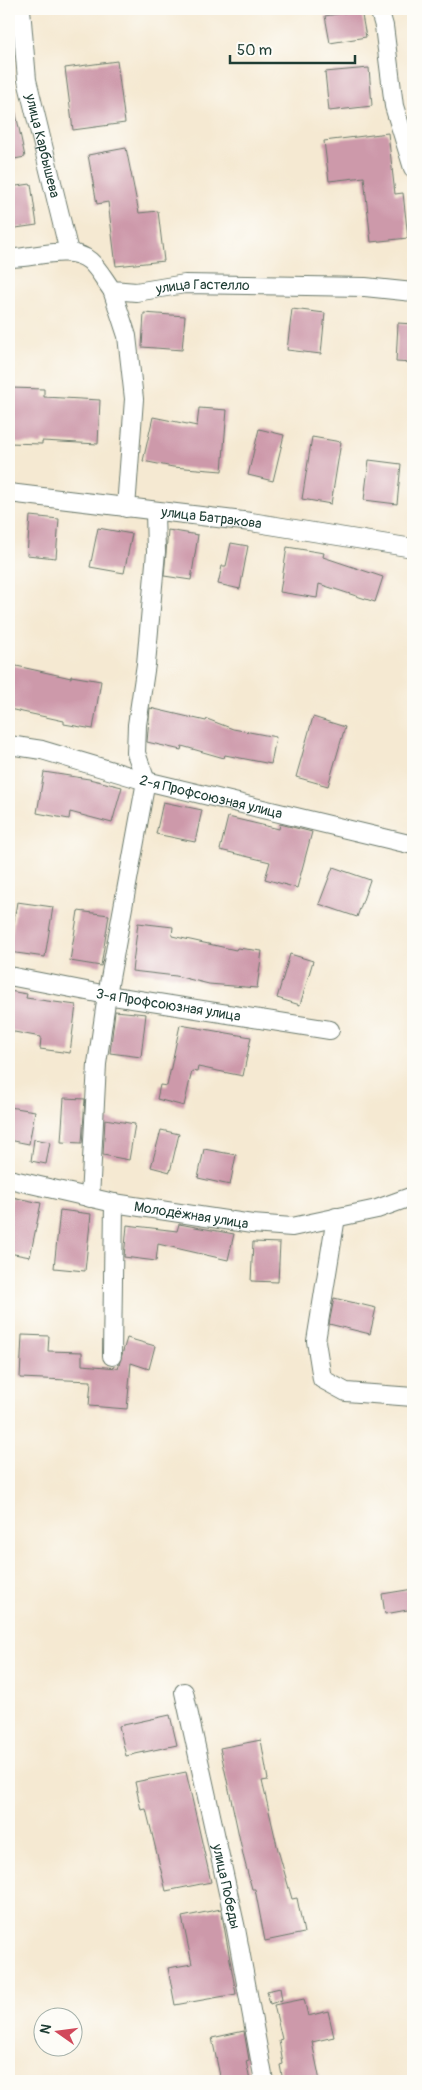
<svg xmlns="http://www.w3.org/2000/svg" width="422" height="2090" font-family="Pangolin,sans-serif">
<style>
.building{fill:#cd99aa}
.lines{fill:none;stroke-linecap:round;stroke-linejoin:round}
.minor-casing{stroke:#6a796b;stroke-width:20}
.minor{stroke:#fff;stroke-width:18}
.labels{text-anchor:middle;stroke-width:4;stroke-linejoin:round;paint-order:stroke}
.street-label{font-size:14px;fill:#1f3d34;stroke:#fdfcf7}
</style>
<rect width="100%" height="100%" fill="#fdfcf7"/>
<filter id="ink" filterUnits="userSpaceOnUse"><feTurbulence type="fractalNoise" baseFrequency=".02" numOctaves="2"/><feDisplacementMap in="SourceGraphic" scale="10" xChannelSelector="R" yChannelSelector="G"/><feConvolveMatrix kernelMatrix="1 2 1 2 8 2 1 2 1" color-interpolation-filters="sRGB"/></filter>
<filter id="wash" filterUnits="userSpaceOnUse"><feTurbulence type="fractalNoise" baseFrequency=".0096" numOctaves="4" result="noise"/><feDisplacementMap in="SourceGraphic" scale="20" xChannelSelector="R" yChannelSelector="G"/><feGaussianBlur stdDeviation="1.12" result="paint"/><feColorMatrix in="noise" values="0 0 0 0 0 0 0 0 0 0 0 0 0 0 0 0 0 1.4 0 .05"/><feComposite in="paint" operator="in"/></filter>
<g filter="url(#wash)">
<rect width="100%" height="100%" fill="#f5e9d2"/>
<g id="blocks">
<g class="building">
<path d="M361 10 366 37 330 43 325 16Z"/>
<path d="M117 61 125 123 73 130 65 68Z"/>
<path d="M369 68 372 106 329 111 325 72Z"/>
<path d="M15 109 25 157 9 160V110Z"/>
<path d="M388 133 395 194 403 193 408 238 371 242 364 177 329 181 324 141Z"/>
<path d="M126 148 139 213 158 211 164 261 116 266 108 202 97 204 88 155Z"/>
<path d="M31 184 37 225 9 229V187Z"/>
<path d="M292 309 325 313 321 354 287 350Z"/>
<path d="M144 313 185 316 182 350 142 347Z"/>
<path d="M398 323 413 324V363L396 362Z"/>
<path d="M10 388 44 389V397L100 400 98 444 42 441V444L9 443Z"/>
<path d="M199 408 227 410 222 471 173 467 143 461 153 417 197 426Z"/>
<path d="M259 429 284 435 273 481 248 475Z"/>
<path d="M312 437 341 442 331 504 302 499Z"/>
<path d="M369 460 401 464 397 504 364 500Z"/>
<path d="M30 516 59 519 56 558 27 555Z"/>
<path d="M98 528 132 534 124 573 90 567Z"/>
<path d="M168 530 198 535 191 580 164 576Z"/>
<path d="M231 543 248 546 240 589 218 584 222 566H226Z"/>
<path d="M287 547 324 553 323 557 383 577 375 602 319 584 317 598 280 592Z"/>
<path d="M12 665 71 678V676L101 681 93 729 64 724V721L9 709V682Z"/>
<path d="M150 708 206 721 207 719 233 729 276 737 271 764 225 755 224 758 182 746 181 750 147 742Z"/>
<path d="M313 717 345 727 328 786 296 777Z"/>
<path d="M44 772 89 779 122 787 112 823 70 812 69 819 37 813Z"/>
<path d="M163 802 202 810 195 842 156 834Z"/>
<path d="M228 817 279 829 280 824 312 832 297 888 265 879 270 862 220 850Z"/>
<path d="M333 867 370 880 357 917 319 904Z"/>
<path d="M17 902 53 907 45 957 9 952Z"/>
<path d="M78 911 109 915 101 966 70 961Z"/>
<path d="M138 923 173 927 172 936 236 950 237 948 262 951 257 988 209 984 176 976 132 971Z"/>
<path d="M290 954 313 961 300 1005 277 998Z"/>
<path d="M9 991 27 994 26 998 76 1005 70 1053 40 1049 41 1037 9 1031Z"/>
<path d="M115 1011 146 1014 141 1057 110 1053Z"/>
<path d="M180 1025 251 1037 243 1076 198 1067 197 1072 192 1071 184 1106 157 1099 160 1085 167 1086Z"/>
<path d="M64 1098 85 1099 82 1143 61 1142Z"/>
<path d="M9 1107 35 1111 29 1144 9 1140Z"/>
<path d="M105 1119 135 1124 129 1160 103 1155Z"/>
<path d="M161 1130 179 1134 170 1172 151 1167Z"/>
<path d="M34 1139 50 1142 46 1164 31 1161Z"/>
<path d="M204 1149 236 1155 230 1185 198 1178Z"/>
<path d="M12 1197 41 1203 30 1257 9 1253V1212Z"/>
<path d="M60 1210 91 1214 85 1271 54 1268Z"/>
<path d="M179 1224 234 1234 228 1260 158 1244 156 1261 124 1257 127 1225 177 1231Z"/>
<path d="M253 1242 280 1243 278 1282 251 1281Z"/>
<path d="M334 1298 376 1308 370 1334 329 1324Z"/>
<path d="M22 1335 49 1336 48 1351 82 1352V1365L118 1368 127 1338 155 1346 149 1369 131 1363 127 1409 89 1406 91 1381 20 1378Z"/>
<path d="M413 1589V1609L385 1614 382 1594Z"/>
<path d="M170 1715 177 1745 126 1756 119 1726Z"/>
<path d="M261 1740 268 1780 262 1781 278 1850 292 1899 297 1898 304 1933 265 1941 255 1889H252L244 1859 220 1748Z"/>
<path d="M186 1772 211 1882 166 1891 146 1809 141 1810 135 1782Z"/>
<path d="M221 1909 236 1994 175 2005 168 1968 192 1964 182 1917Z"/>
<path d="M280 1988 282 2000 270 2004 267 1991Z"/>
<path d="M304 1999 308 2016 328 2011 334 2037 312 2042 320 2081H283L280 2065 283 2064 279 2040 282 2039 274 2005Z"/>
<path d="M244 2031 249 2060 246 2061 250 2081H221L212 2038Z"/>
</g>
</g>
</g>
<g filter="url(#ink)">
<use href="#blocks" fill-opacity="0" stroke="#6a796b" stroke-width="1"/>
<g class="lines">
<defs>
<g id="minor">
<path id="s1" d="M21 9 27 80 69 252"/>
<path d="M379 9 384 26 394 106 413 168"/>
<path id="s2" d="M9 258C33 259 69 243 90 261 99 269 105 281 112 290L136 292 185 284 365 287 413 292"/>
<path d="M112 290 127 336 134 399 126 508"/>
<path id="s3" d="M9 493 251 522 413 548"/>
<path id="s4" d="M9 745 42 750 146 781 413 845"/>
<path id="s5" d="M9 976 107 995 330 1030"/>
<path id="s6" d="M9 1179 114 1203 252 1224 292 1227 377 1209 413 1196"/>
<path d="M90 1198 97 1064 107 995 146 781 136 753 137 725 146 664 156 552 155 511"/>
<path d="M336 1217 316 1341 322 1379 346 1392 413 1397"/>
<path d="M112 1356 114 1203"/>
<path id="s7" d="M184 1692 236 1929 264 2081"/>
</g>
</defs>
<use href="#minor" class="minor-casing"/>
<use href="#minor" class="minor"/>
</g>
</g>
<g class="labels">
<g class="street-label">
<text dy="5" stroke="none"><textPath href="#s1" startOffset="139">улица Карбышева</textPath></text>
<text dy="5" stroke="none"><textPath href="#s2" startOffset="211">улица Гастелло</textPath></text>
<text dy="5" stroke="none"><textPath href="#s3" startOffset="204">улица Батракова</textPath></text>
<text dy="5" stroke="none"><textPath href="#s4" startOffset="209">2-я Профсоюзная улица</textPath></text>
<text dy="5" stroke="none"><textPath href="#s5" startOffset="162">3-я Профсоюзная улица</textPath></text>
<text dy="5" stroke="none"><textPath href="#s6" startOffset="186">Молодёжная улица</textPath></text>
<text dy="5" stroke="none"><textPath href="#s7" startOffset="199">улица Победы</textPath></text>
</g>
</g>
<rect width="422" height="2090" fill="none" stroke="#fdfcf7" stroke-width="30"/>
<g transform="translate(58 2032) rotate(284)"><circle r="24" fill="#fdfcf7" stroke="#a4b0a9"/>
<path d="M0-4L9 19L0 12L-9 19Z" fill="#d1495b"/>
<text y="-8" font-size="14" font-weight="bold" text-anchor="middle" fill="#1f3d34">N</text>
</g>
<path d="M230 55v8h125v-8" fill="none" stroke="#1f3d34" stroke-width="2.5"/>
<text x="237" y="55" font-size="15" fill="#1f3d34" stroke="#fdfcf7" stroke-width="4" paint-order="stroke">50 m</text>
</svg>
